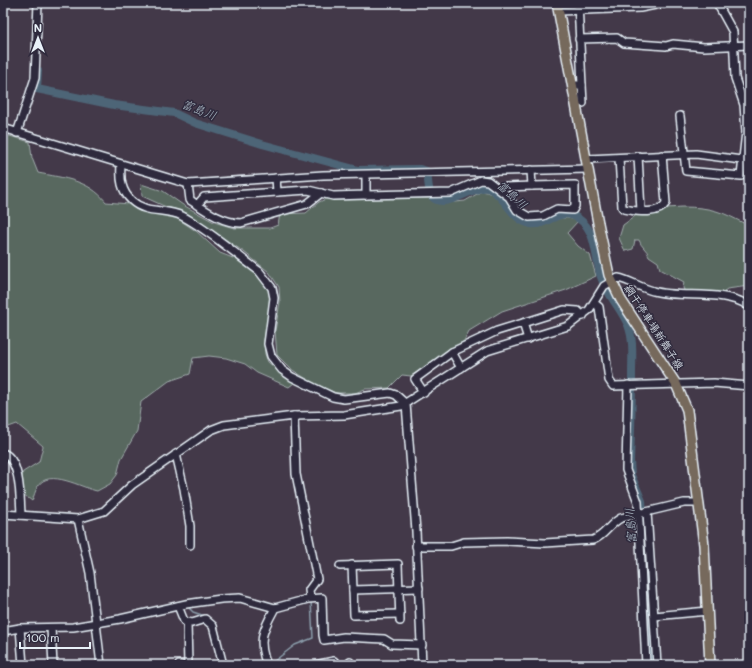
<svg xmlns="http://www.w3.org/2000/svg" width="752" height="668" font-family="Mali,'Klee One',sans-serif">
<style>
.green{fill:#59685f;stroke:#a0acac}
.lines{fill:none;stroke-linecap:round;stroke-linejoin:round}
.stream{stroke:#8b9dab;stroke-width:1.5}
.river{stroke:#4d6577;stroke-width:8}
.minor-casing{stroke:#e8f1f8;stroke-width:10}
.major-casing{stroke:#e8f1f8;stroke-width:12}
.minor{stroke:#2f2a3d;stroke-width:7}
.major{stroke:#76695c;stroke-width:9}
.labels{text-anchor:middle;stroke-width:3;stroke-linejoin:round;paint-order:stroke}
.street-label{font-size:11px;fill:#e8f1f8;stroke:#2f2a3d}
.water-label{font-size:12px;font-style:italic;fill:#aab9c4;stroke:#2f2a3d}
</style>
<rect width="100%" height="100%" fill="#433949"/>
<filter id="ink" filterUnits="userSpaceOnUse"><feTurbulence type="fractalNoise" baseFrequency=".025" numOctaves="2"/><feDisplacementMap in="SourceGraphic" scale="8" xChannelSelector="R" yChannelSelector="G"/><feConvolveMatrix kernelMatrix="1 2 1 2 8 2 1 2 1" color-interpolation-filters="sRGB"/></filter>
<g filter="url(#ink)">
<g class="green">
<path d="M3 134 30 142 32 158 38 173C64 178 89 180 106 202L129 204 149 212 175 217 196 231 220 253 238 260 258 274 268 287 271 300 264 340 265 354 268 362 294 383 289 387 257 373 245 364 226 358 209 356 193 358 190 374 169 381 141 402 137 431 121 459 117 475 110 484 97 491C82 488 49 468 38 486 35 491 34 496 32 501L23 494 20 484 23 472 39 462 43 446 17 424 3 429Z"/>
<path d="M141 184 163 191 183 205 214 222 234 228H270L278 225 280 214 306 213 319 202 326 199 428 198 447 203 465 201 482 191C509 196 502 217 527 224 546 230 555 211 578 221L567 233 578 246 590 255 596 276 566 290 502 311 469 331 464 341 411 376 402 375 389 388 365 389 355 393H336L313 383 291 369 277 355 275 331 280 302 279 287 269 272 244 252 187 213 164 206 142 196Z"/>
<path d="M682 207C712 207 723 212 749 226V286L727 289 720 294 685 292 683 288 684 282 660 269 658 262 649 256C647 249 641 247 639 240H635L633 249 625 251 619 238 623 225 638 214H654L667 208Z"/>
</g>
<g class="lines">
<g class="stream">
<path d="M188 607 193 612 205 616"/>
<path d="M272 665 273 662 295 645 313 638 311 601"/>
</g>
<path class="river" d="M38 71 37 89 114 105 174 113 195 123 262 144 358 170 420 169 427 171C428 178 428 189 431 195 443 214 477 181 490 189 507 198 511 220 531 224 549 227 558 205 579 219 597 231 595 259 601 277 607 295 621 308 628 325 634 340 632 357 632 373 632 402 631 432 630 461L631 475 642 501 652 665"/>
<defs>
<g id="minor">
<path d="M559 11 640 8 666 3"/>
<path d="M579 39 617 38 624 43 666 46 673 44 704 47 749 45"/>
<path d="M572 85H582L578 3"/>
<path d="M582 85 583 103"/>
<path d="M680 116 686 171 741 176 746 132 744 105 735 78 733 32 717 3"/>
<path d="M3 128 188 184 323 175 588 169"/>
<path d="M17 133 35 78 38 3"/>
<path d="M638 156 641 211"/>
<path d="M619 158 622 207 624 209C636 211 658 216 666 203L662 155"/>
<path d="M587 159 696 154 749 161"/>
<path d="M121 165C120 179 121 191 132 201 146 214 166 208 182 216 209 230 234 253 259 271L272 288 274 298 268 344 271 356 282 370 292 377 333 397 344 399 390 393 396 395 406 404 416 531 422 665"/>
<path d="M188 184 190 200C205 210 222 223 241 223L307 204 321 193"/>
<path d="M501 189 505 187 532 186 531 170"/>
<path d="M277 192 308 190 333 196 366 195V175"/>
<path d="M366 195 451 193 481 180 488 181 509 197 517 210 529 217 543 216 557 209 573 210 575 206V185L532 186"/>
<path d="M197 205 204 197 277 192 276 178"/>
<path d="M594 303 599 307 609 380 613 386 714 383 749 386"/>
<path d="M523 323 564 310 578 311 583 316"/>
<path d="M452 352 497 331 523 323 528 339"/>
<path d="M628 385 626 470 638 502 646 665"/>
<path d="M424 393 415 379 452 352 461 368"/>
<path d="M294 416 296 474 317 579 309 590 310 598"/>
<path d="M3 453C21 460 20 498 21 515"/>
<path d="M176 454 184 489 190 526V545"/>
<path d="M647 512 657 665"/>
<path d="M3 514 78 519"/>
<path d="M416 546H451L464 542 507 541 545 543 593 540C605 536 609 524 621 518L684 503H699"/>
<path d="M352 565 354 615 400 614"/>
<path d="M340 566 398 564 400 621"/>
<path d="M353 590 419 588"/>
<path d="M178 606 184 621 192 623 205 619 213 626 223 665"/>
<path d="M654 616 708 611"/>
<path d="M187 623 188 665"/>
<path d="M20 628 23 665"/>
<path d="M51 628 53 665"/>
<path d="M3 631 20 628 73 627 120 619 186 604 221 599 240 598 275 608"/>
<path d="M350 662 351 665"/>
<path d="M101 665 90 573 78 519 104 511 132 485 211 430 224 425 294 416 344 415 401 406 487 351 568 326 589 310 604 286 618 278C629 280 641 288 653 291 681 299 724 289 749 306"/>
<path d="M179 665H181"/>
<path d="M267 665C257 640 263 630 275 608L308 599 322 598 323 635 324 640 344 637 384 639 392 644 422 645"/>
<path d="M315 665 334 661 338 665"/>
</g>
<path id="major" d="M557 3 598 223 609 275 621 300 676 384 687 410 704 545 710 665"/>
</defs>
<use href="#minor" class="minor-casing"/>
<use href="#major" class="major-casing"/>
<use href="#minor" class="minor"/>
<use href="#major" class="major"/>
</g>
</g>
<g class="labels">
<g class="street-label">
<text transform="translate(654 327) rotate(57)" y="4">網干停車場新舞子線</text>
</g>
<g class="water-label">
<text transform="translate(199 110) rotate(21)" y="4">富島川</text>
<text transform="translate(512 195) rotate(42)" y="4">富島川</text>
<text transform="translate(631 526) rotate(-94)" y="4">富島川</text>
</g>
</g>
<rect width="752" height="668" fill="none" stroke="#2f2a3d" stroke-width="16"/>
<rect x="8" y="8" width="736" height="652" fill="none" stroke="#e8f1f8" stroke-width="1.5" filter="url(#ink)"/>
<g transform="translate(38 38)" stroke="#2f2a3d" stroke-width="3" paint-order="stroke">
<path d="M0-3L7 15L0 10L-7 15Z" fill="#e8f1f8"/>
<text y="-6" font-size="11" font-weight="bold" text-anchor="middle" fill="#e8f1f8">N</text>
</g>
<path d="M20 642v6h70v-6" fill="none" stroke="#e8f1f8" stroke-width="2"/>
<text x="26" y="642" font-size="12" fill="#e8f1f8" stroke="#2f2a3d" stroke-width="3" paint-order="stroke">100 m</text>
</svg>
